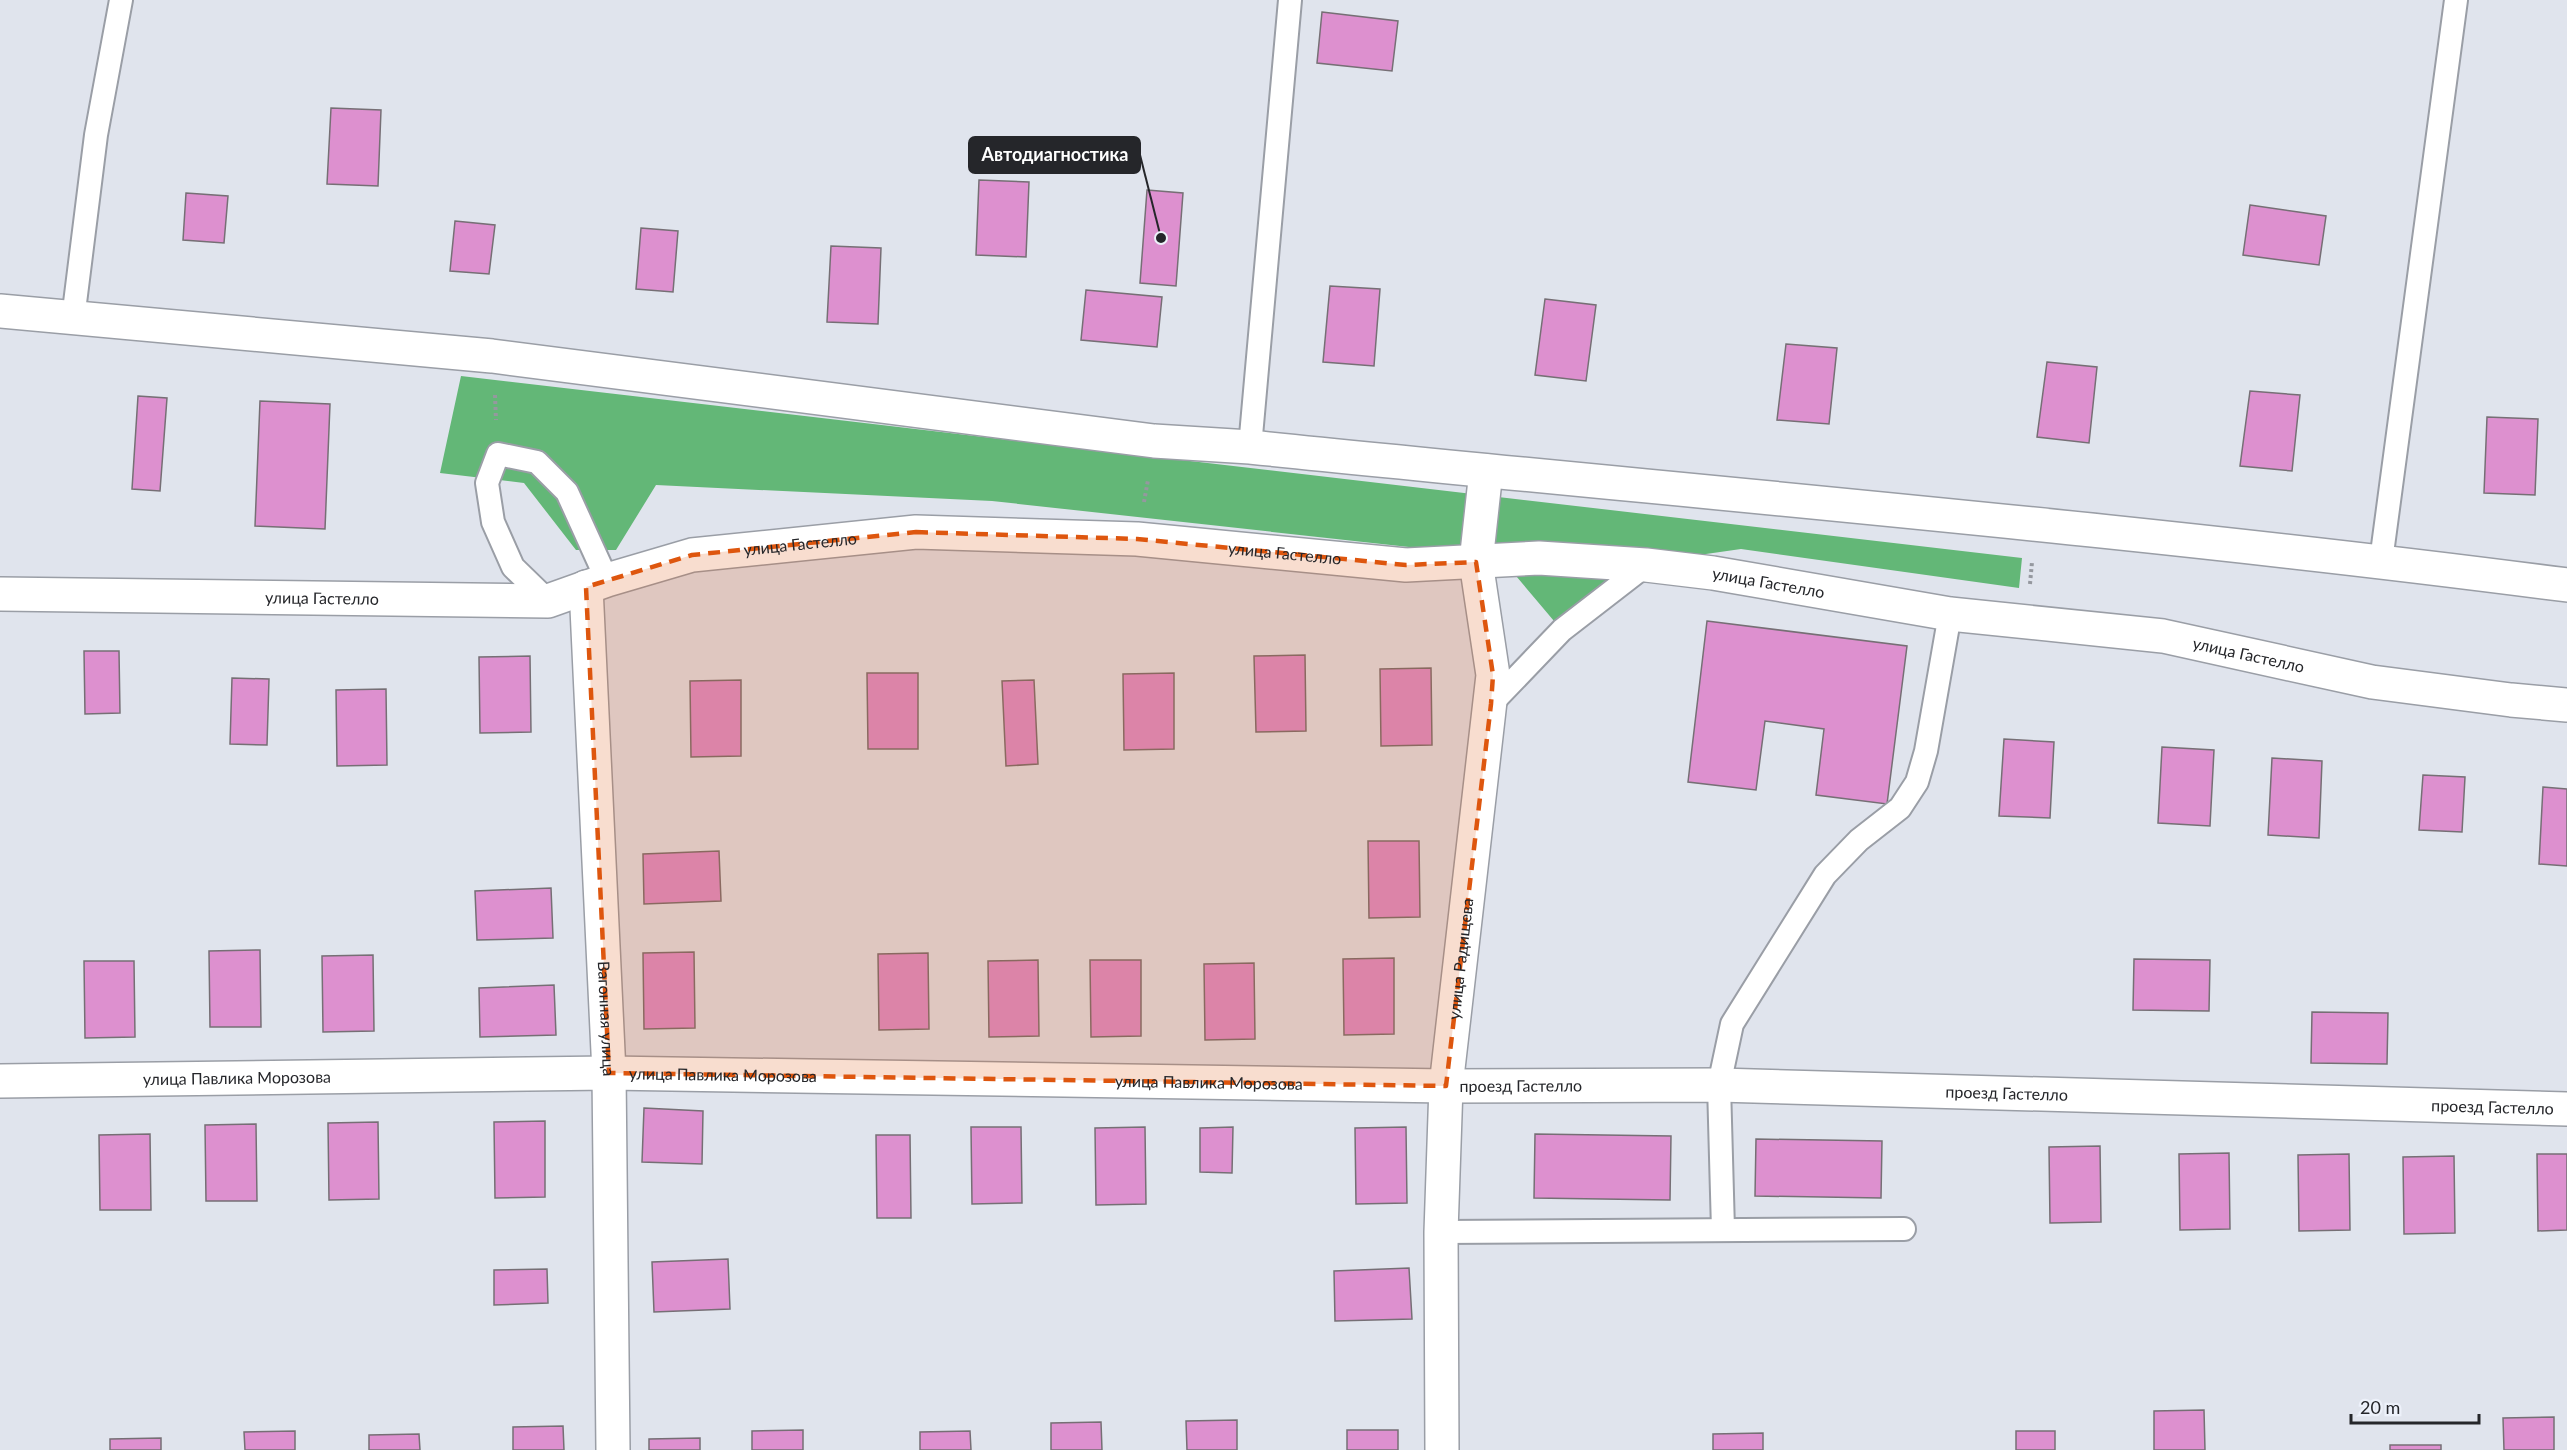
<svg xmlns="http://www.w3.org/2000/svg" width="2567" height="1450" font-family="Lato,sans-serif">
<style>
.forest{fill:#63b777}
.building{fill:#dd90cf;stroke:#766f75;stroke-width:1.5}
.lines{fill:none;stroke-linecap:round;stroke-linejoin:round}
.service-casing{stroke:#9a9ea6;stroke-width:26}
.minor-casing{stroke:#9a9ea6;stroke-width:36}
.path{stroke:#95989f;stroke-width:4;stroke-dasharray:3 3;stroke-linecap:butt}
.service{stroke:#fff;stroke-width:22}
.minor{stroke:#fff;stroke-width:33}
.marked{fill:#de560e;fill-opacity:0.2;stroke:#de560e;stroke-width:4.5;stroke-dasharray:12 8;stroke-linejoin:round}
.labels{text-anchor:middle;stroke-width:4.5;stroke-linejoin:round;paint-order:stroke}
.street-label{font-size:16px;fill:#25262a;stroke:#edf1fa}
.leader{fill:none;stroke:#25262a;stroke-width:2}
.callout-dot{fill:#25262a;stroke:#edf1fa;stroke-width:2}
.callout{fill:#25262a;stroke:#25262a;stroke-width:2}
.callout-label{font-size:18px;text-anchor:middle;font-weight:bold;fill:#fff}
</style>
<rect width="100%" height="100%" fill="#e0e4ed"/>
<path class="forest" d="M461 376 2022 558 2019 588 1741 549 1643 563 1554 621 1500 557 992 501 656 485 616 550H576L524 483 440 473Z"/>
<g class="building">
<path d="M1322 12 1398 21 1392 71 1317 63Z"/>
<path d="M331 108 381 110 378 186 327 184Z"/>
<path d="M979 180 1029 182 1026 257 976 255Z"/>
<path d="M1147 190 1183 193 1176 286 1140 283Z"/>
<path d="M186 193 228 196 224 243 183 240Z"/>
<path d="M2250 205 2326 216 2319 265 2243 255Z"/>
<path d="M455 221 495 225 489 274 450 271Z"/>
<path d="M641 228 678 231 673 292 636 289Z"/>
<path d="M831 246 881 248 878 324 827 322Z"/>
<path d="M1330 286 1380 289 1374 366 1323 362Z"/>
<path d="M1086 290 1162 297 1157 347 1081 340Z"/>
<path d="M1545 299 1596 305 1586 381 1535 375Z"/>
<path d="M1786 344 1837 348 1829 424 1777 420Z"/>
<path d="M2047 362 2097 367 2089 443 2037 437Z"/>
<path d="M2250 391 2300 395 2292 471 2240 466Z"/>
<path d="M138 396 167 398 160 491 132 489Z"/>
<path d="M260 401 330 404 325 529 255 526Z"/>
<path d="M2487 417 2538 419 2535 495 2484 493Z"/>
<path d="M1707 621 1907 646 1887 804 1816 795 1824 729 1765 721 1756 790 1688 782Z"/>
<path d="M84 651H119L120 713 85 714Z"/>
<path d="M1305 655 1306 731 1256 732 1254 656Z"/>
<path d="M530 656 531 732 480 733 479 657Z"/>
<path d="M1431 668 1432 745 1381 746 1380 669Z"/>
<path d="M867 673H918V749H868Z"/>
<path d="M1174 673V749L1124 750 1123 674Z"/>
<path d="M232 678 269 679 267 745 230 744Z"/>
<path d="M741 680V756L691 757 690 681Z"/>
<path d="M1034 680 1038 764 1006 766 1002 681Z"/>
<path d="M386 689 387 765 337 766 336 690Z"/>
<path d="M2004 739 2054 742 2050 818 1999 816Z"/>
<path d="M2162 747 2214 750 2210 826 2158 823Z"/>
<path d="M2272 758 2322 761 2319 838 2268 835Z"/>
<path d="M2423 775 2465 777 2462 832 2419 830Z"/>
<path d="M2543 787 2567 789V866L2539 864Z"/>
<path d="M1368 841H1419L1420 917 1369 918Z"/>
<path d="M719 851 721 901 644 904 643 854Z"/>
<path d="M551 888 553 938 477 940 475 891Z"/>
<path d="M260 950 261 1027H210L209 951Z"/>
<path d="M694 952 695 1028 644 1029 643 953Z"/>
<path d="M928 953 929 1029 879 1030 878 954Z"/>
<path d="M373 955 374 1031 323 1032 322 956Z"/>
<path d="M1394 958V1034L1344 1035 1343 959Z"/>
<path d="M2134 959 2210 960 2209 1011 2133 1010Z"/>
<path d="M1038 960 1039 1036 989 1037 988 961Z"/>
<path d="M1090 960H1141V1036L1091 1037Z"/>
<path d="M84 961H134L135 1037 85 1038Z"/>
<path d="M1254 963 1255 1039 1205 1040 1204 964Z"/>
<path d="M554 985 556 1035 480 1037 479 988Z"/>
<path d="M2312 1012 2388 1013 2387 1064 2311 1063Z"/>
<path d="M644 1108 703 1111 702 1164 642 1162Z"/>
<path d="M545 1121V1197L495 1198 494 1122Z"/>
<path d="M378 1122 379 1199 329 1200 328 1123Z"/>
<path d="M256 1124 257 1201H206L205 1125Z"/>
<path d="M971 1127H1021L1022 1203 972 1204Z"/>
<path d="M1145 1127 1146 1204 1096 1205 1095 1128Z"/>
<path d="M1233 1127 1232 1173 1200 1172V1128Z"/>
<path d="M1406 1127 1407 1203 1356 1204 1355 1128Z"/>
<path d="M150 1134 151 1210H100L99 1135Z"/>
<path d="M1535 1134 1671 1136 1670 1200 1534 1198Z"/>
<path d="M876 1135H910L911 1218H877Z"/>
<path d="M1756 1139 1882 1141 1881 1198 1755 1196Z"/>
<path d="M2100 1146 2101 1222 2050 1223 2049 1147Z"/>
<path d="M2229 1153 2230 1229 2180 1230 2179 1154Z"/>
<path d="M2349 1154 2350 1230 2299 1231 2298 1155Z"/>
<path d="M2537 1154H2567V1230L2538 1231Z"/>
<path d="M2454 1156 2455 1233 2404 1234 2403 1157Z"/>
<path d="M728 1259 730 1309 654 1312 652 1262Z"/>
<path d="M1409 1268 1412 1319 1335 1321 1334 1271Z"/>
<path d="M547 1269 548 1303 494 1305V1270Z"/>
<path d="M2204 1410 2205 1450H2154V1411Z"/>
<path d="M2554 1417V1450H2504L2503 1418Z"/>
<path d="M1237 1420V1450H1187L1186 1421Z"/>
<path d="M1101 1422 1102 1450H1051V1423Z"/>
<path d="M563 1426 564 1450H513V1427Z"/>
<path d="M803 1430V1450H752V1431Z"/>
<rect x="1347" y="1430" width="51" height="20"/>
<path d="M295 1431V1450H245L244 1432Z"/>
<path d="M970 1431 971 1450H920V1432Z"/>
<rect x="2016" y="1431" width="39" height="19"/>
<path d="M1763 1433V1450H1713V1434Z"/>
<path d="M419 1434 420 1450H369V1435Z"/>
<path d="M161 1438V1450H110V1439Z"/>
<path d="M700 1438V1450H649V1439Z"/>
<rect x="2390" y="1445" width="51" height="5"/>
</g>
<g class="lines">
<defs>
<g id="service">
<path d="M73 319 96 135 121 0"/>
<path d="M1250 447 1290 0"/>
<path d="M2381 561 2456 0"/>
<path d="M548 601 513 567 493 522 487 483 498 454 537 462 567 492 607 580"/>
<path d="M1491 704 1562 630 1646 565"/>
<path d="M1723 1230 1719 1085 1732 1024 1825 875 1859 840 1900 808 1917 782 1926 751 1950 614"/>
<path d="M1441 1232 1904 1229"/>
</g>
<g id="minor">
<path d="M0 311 492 356 1154 441 1250 447C1689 492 2129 528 2567 585"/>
<path id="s1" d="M586 587 609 1073 613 1450"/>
<path id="s2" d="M0 594 548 601 607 580 692 555 916 532 1137 539 1406 565 1539 558 1646 565 1713 573 1950 614 2163 636 2372 682 2511 700 2567 705"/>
<path id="s3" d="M0 1081 609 1073 1446 1086 1719 1085 2567 1109"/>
<path id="s4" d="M1442 1450 1441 1232 1446 1086 1493 675 1476 562 1486 471"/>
</g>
</defs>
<use href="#service" class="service-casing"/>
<use href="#minor" class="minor-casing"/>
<g class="path">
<path d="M495 395 496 420"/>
<path d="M1144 502 1148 480"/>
<path d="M2030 584 2032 562"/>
</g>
<use href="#service" class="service"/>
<use href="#minor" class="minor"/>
</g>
<path class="marked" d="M916 532 1137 539 1406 565 1476 562 1493 675 1491 704 1446 1086 609 1073 586 587 692 555Z"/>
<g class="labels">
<g class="street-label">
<text dy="6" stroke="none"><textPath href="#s2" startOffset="808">улица Гастелло</textPath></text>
<text dy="6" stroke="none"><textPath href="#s2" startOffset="1294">улица Гастелло</textPath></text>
<text dy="6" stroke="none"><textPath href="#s2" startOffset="1780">улица Гастелло</textPath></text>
<text dy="6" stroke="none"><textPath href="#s2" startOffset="322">улица Гастелло</textPath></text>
<text dy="6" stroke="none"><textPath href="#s2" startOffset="2266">улица Гастелло</textPath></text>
<text dy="6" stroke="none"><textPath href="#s4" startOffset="492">улица Радищева</textPath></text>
<text dy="6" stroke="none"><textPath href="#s1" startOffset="432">Вагонная улица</textPath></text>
<text dy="6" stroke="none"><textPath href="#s3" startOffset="723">улица Павлика Морозова</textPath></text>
<text dy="6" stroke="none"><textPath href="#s3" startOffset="237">улица Павлика Морозова</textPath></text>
<text dy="6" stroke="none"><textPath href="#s3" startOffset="1209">улица Павлика Морозова</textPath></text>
<text dy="6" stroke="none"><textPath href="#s3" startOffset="1521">проезд Гастелло</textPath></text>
<text dy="6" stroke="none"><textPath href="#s3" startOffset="2007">проезд Гастелло</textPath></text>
<text dy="6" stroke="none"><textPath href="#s3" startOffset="2493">проезд Гастелло</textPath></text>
</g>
</g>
<path class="leader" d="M1161 238L1140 155"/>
<circle class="callout-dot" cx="1161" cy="238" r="6"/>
<rect class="callout" x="969" y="137" width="171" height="36" rx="6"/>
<g class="callout-label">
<text x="1055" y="161">Автодиагностика</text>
</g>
<path d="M2351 1414v9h128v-9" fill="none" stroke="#25262a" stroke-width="3"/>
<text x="2360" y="1414" font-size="18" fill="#25262a" stroke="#edf1fa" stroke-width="4.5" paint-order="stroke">20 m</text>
</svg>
